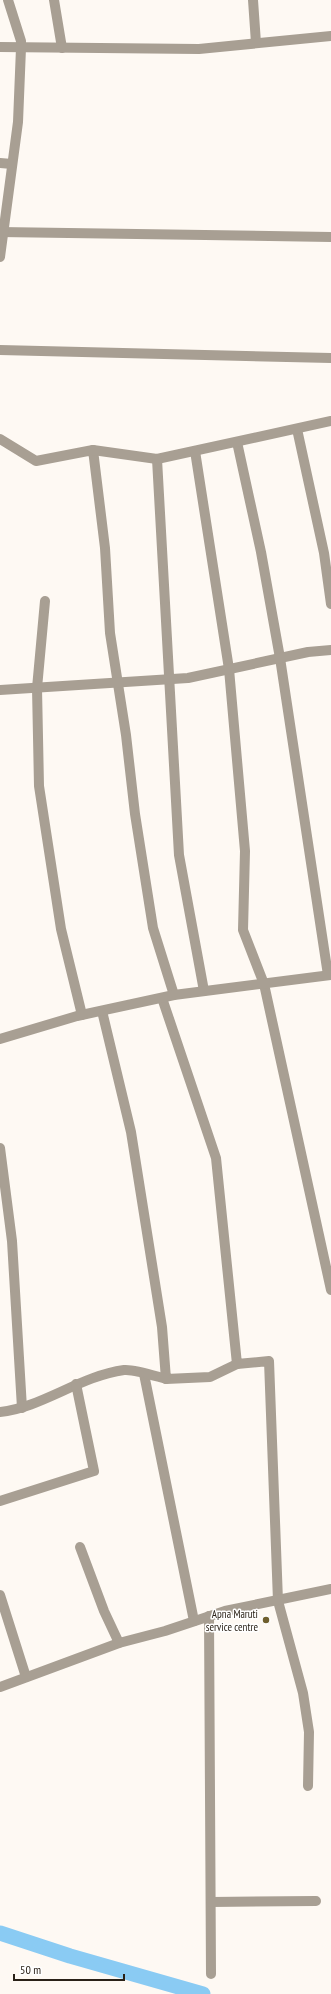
<svg xmlns="http://www.w3.org/2000/svg" width="331" height="1994" font-family="'PT Sans Narrow',sans-serif">
<style>
.lines{fill:none;stroke-linecap:round;stroke-linejoin:round}
.canal{stroke:#8acbf3;stroke-width:15}
.minor{stroke:#a89f93;stroke-width:10}
.tertiary{stroke:#a89f93;stroke-width:10}
.poi-dot{fill:#6f5f2d;stroke:#fff;stroke-width:1.5}
.labels{text-anchor:middle;stroke-width:3;stroke-linejoin:round;paint-order:stroke}
.poi-label{font-size:11px;fill:#2a2117;stroke:#fff;text-anchor:end}
</style>
<rect width="100%" height="100%" fill="#fef9f3"/>
<g class="lines">
<path class="canal" d="M0 1933 70 1956 203 1994"/>
<g class="minor">
<path d="M54 0 62 48"/>
<path d="M253 0 256 43"/>
<path d="M0 47 199 49 331 36"/>
<path d="M0 163 12 164"/>
<path d="M0 232 331 237"/>
<path d="M0 257 18 122 21 48V41L8 0"/>
<path d="M0 350 331 358"/>
<path d="M297 429 324 553 331 604"/>
<path d="M0 439 36 461 93 450 105 548 110 633 126 735 135 814 153 928 174 995"/>
<path d="M237 442 261 552 280 658 328 975"/>
<path d="M93 450 157 459 331 421"/>
<path d="M195 451 229 669 245 851 243 930 264 984 331 1290"/>
<path d="M157 459 179 855 204 991"/>
<path d="M45 601 37 688 39 786 61 929 82 1015"/>
<path d="M0 690 188 678 308 652 331 650"/>
<path d="M162 998 216 1158 237 1364 269 1361 278 1601 303 1693 309 1732 308 1786"/>
<path d="M102 1011 131 1132 162 1327 166 1379 210 1377 237 1364"/>
<path d="M0 1148 12 1241 22 1408"/>
<path d="M144 1374 194 1621"/>
<path d="M0 1412C41 1408 80 1376 124 1370 135 1369 155 1376 166 1379"/>
<path d="M0 1501 94 1471 76 1384"/>
<path d="M80 1547 104 1611 119 1643"/>
<path d="M0 1595 26 1677"/>
<path d="M209 1616 211 1974"/>
<path d="M0 1687 119 1643 165 1631 225 1611 331 1589"/>
<path d="M211 1902 316 1901"/>
</g>
<path class="tertiary" d="M0 1039 77 1016 174 995 331 975"/>
</g>
<circle class="poi-dot" cx="266" cy="1620" r="4"/>
<g class="labels">
<g class="poi-label">
<text x="258" y="1618">Apna Maruti<tspan x="258" dy="13">service centre</tspan></text>
</g>
</g>
<path d="M14 1974v6h110v-6" fill="none" stroke="#2a2117" stroke-width="2"/>
<text x="20" y="1974" font-size="12" fill="#2a2117" stroke="#ffffff" stroke-width="3" paint-order="stroke">50 m</text>
</svg>
